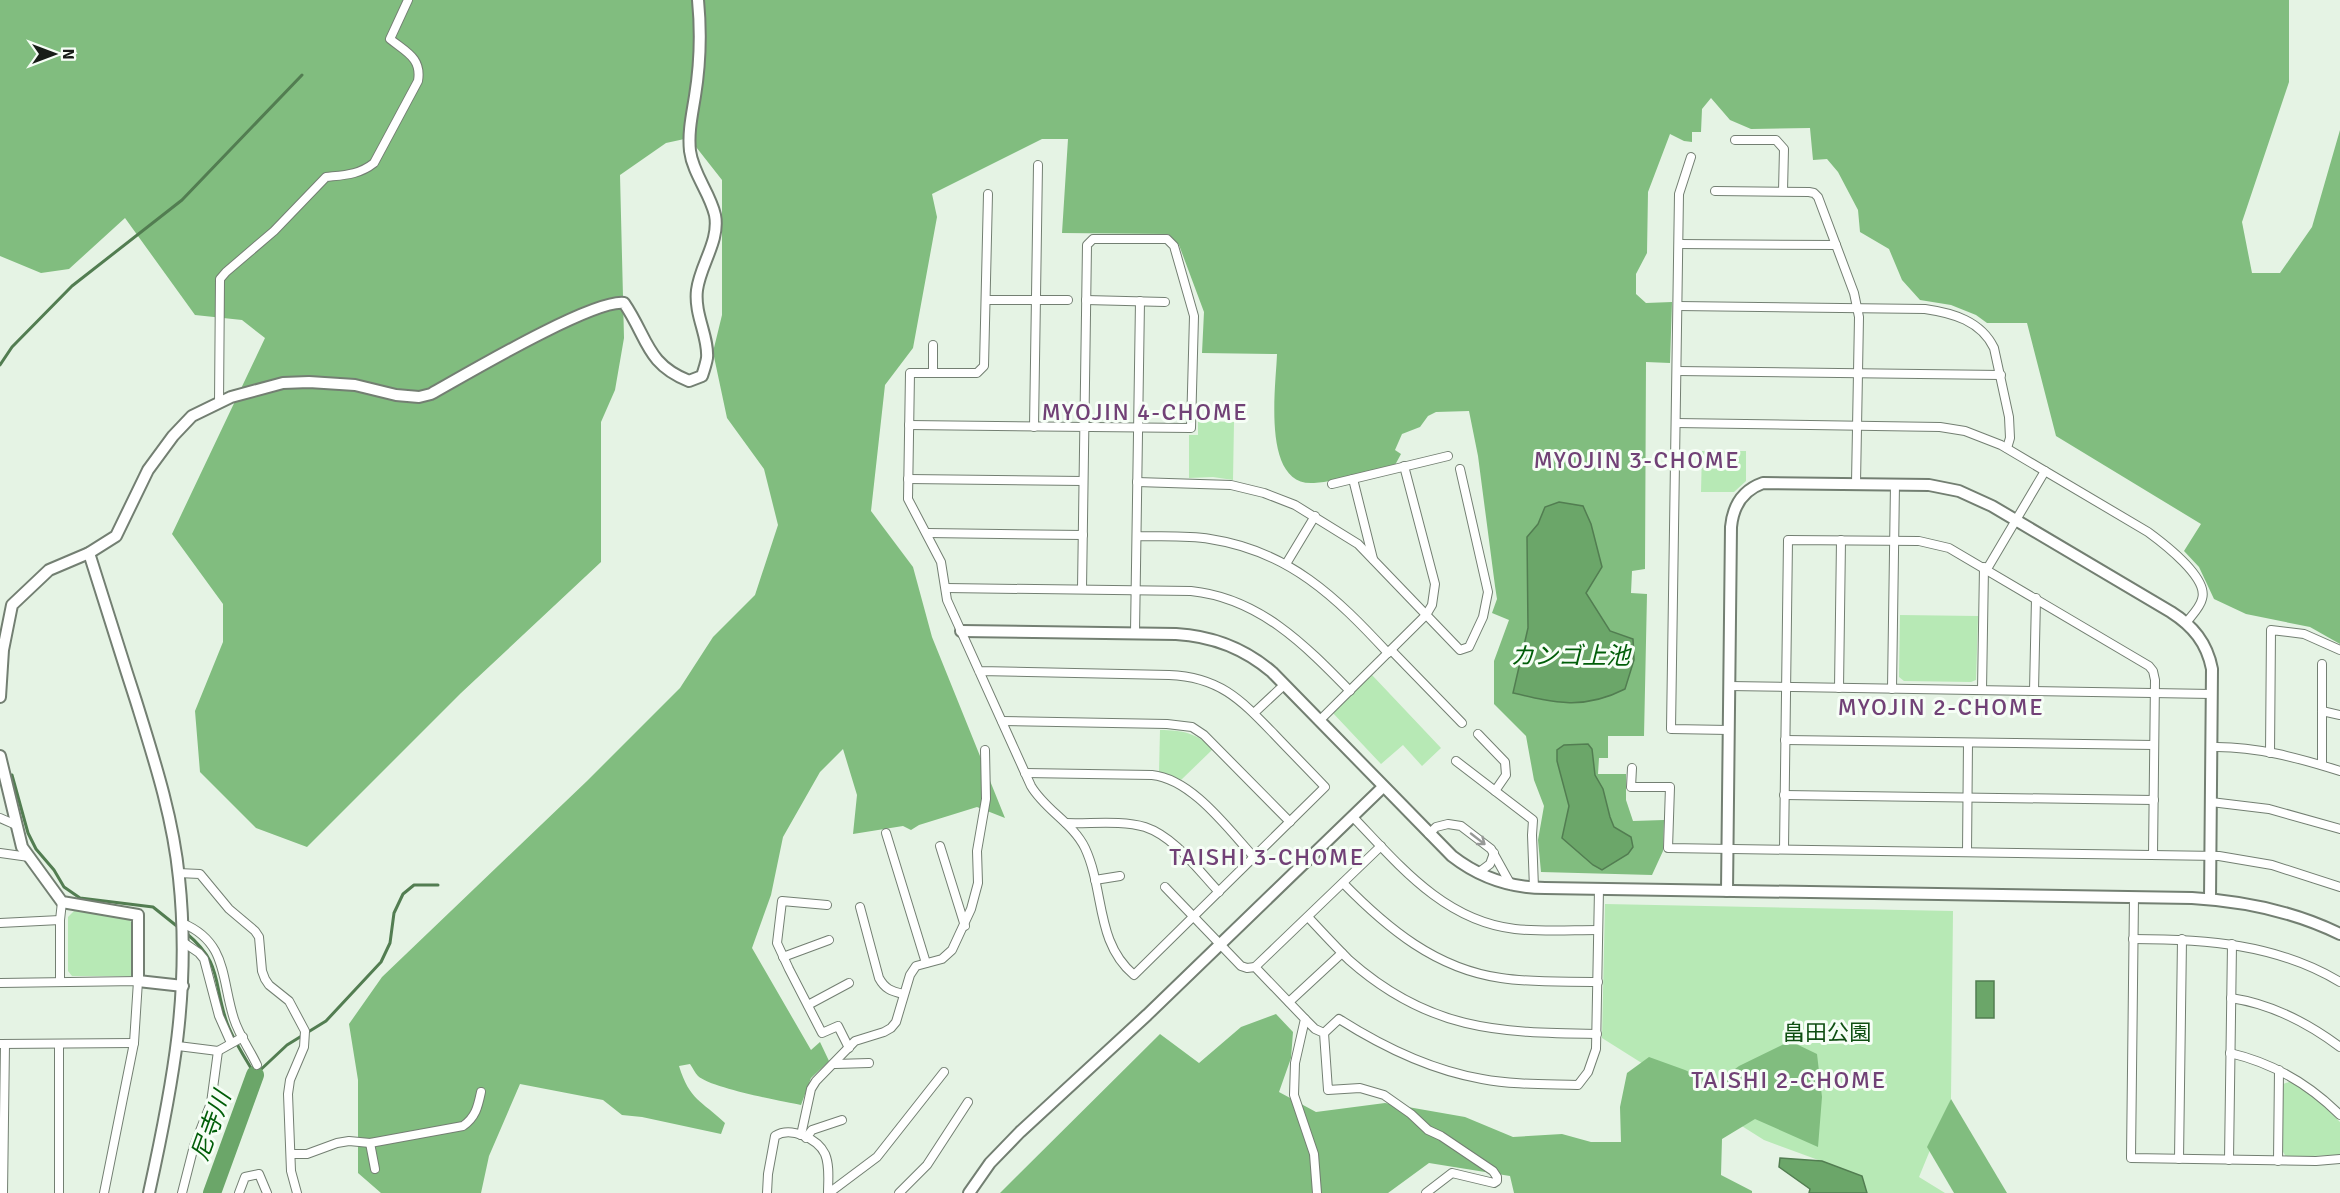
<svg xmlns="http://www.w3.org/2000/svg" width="2340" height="1193" font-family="Signika,'Noto Sans JP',sans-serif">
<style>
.green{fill:#b7e9b5}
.forest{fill:#81bd7f}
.water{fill:#6ba669;stroke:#527d51;stroke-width:1.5}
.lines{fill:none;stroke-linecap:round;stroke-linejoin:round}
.stream{stroke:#527d51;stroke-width:3}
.river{stroke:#6ba669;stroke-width:18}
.street-casing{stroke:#737f72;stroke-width:10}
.secondary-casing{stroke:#737f72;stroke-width:14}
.street{stroke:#fff;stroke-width:8}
.secondary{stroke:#fff;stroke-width:10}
.oneway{stroke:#979997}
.labels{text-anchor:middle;stroke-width:6;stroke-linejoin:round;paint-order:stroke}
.park-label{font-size:22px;fill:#0f4e12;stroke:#f6fef6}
.neighbourhood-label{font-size:24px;letter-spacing:1.5px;fill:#714176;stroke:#f6fef6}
.water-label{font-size:24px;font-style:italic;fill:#005d08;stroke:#f6fef6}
</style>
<rect width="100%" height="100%" fill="#e5f3e4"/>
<g class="green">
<path d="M1198 421 1234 422 1233 480 1213 477 1189 478V435H1198Z"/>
<path d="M1702 451H1746V481L1734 492H1701Z"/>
<path d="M1900 615 1978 616 1976 680 1971 682 1904 681 1899 677Z"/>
<path d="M1372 675 1441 748 1422 766 1403 745 1381 764 1332 712Z"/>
<path d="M1160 730C1182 730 1197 733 1213 749L1181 780 1159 772Z"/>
<path d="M1605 904 1953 911 1951 1099 1919 1177 1945 1193H1867L1862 1176 1764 1140 1602 1038Z"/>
<path d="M75 910 129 919 133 925 136 972 131 976H72L68 971V917Z"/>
<path d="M2292 1081 2321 1103 2340 1122V1155L2286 1157 2282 1150 2283 1084Z"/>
</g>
<g class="forest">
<path d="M0 0H2289V82L2242 222 2252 273H2280L2312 227 2340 130V644L2310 627 2246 614 2214 599 2199 567 2184 551 2201 524 2056 436 2027 323H1987L1976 315 1951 305 1920 300 1902 280 1889 249 1860 232 1858 210 1838 172 1827 159 1813 160 1810 128 1751 129 1730 120 1711 98 1702 109 1701 132H1692V142L1684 141 1670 134 1648 192 1647 253 1636 274V294L1646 303 1672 302 1670 363 1646 362 1645 569 1632 571 1631 593 1647 594 1644 736H1608V758H1599L1598 774H1626V800L1633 821 1664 820 1663 851 1652 875 1541 872 1538 840 1544 806 1534 780 1526 736 1494 704V661L1509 620 1492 613 1497 599 1495 586 1478 456 1469 411 1436 412 1428 416 1420 427 1402 434 1395 450 1401 454 1395 465C1370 471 1340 481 1314 483 1261 487 1276 386 1277 354L1202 353 1204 312 1179 245 1168 234 1062 233 1068 139H1042L932 194 937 217 913 348 885 385 871 511 913 567 932 637 1005 818 977 807 919 825 911 830 903 826 853 834 857 795 843 749 820 772 783 837 771 895 752 948 811 1050 820 1042 829 1061 811 1078 801 1105C781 1101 711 1088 698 1076 695 1073 693 1068 690 1064L679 1066C690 1101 701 1100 725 1123L721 1134 642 1117 622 1115 603 1100 520 1084 489 1156 481 1193H381L358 1173V1080L349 1024 382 977 587 781 680 688 713 637 755 595 778 525 764 469 727 418 713 352 722 315V180L689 138 666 143 620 175 624 338 615 390 601 422V562L461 693 307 847 256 828 200 772 195 711 223 642V604L172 534 265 338 242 320 195 315 125 218 69 269 41 273 0 256Z"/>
<path d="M1276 1014 1293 1032 1291 1058 1279 1092 1316 1112 1385 1103 1465 1117 1513 1137 1562 1134 1591 1142H1621L1620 1107 1627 1073 1649 1057 1685 1070 1715 1084 1739 1066 1790 1041 1817 1054 1822 1097 1818 1147 1755 1119 1722 1139 1721 1175 1752 1191V1193H1514L1510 1176 1429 1163 1388 1193H1000L1160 1034 1199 1063 1241 1027Z"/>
<path d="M1951 1099 2007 1193H1954L1927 1147Z"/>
</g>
<g class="water">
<path d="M1559 502 1583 506 1591 524 1602 567 1586 593 1610 631 1633 639 1634 660 1625 689C1584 710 1555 703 1513 693L1528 628 1527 537 1538 524 1545 507Z"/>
<path d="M1588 744 1592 749 1595 775 1603 789 1610 817 1614 827 1631 837 1633 847 1628 854 1602 870 1593 865 1562 838 1569 806 1557 761V750L1564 745Z"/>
<rect x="1976" y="981" width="18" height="37"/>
<path d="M1780 1158 1822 1161 1862 1176 1867 1193H1809L1810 1189 1779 1167Z"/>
</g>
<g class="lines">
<g class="stream">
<path d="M0 365 12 347 72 286 182 200 302 75"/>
<path d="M8 776 12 775 28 833 36 849 54 870 64 887 80 898 153 907 178 927"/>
<path d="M186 933C222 963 213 980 226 1020 232 1039 245 1057 255 1075L287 1045 326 1021 381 962 390 943 394 913 403 894 414 885H438"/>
</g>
<path class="river" d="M212 1193 255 1075"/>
<defs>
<g id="street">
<path d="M1735 140H1776L1784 149 1783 191"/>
<path d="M1691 157 1679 194 1671 729 1729 730"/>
<path d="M1715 191 1809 192 1814 193 1818 197 1854 293 1859 317 1856 483"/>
<path d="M1679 244 1836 245"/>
<path d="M986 300H1068"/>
<path d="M1086 300 1165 302"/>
<path d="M1678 306 1925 309C1953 313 1981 321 1994 348L2009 417 2010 438 2007 448"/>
<path d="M1677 371 2001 375"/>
<path d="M933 373V345"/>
<path d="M219 403 220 279 226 272 274 231 326 177C344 175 359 175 374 163L418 81C422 58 406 52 390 39L408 0"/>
<path d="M1676 423 1940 427 1965 431 2001 445 2148 532C2163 543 2209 578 2202 599 2200 608 2191 616 2186 623"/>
<path d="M909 425C1003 426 1097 427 1191 428L1194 316 1174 246 1167 239H1093L1087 245 1082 589"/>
<path d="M1034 427 1038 165"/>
<path d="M908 479 1083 481"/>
<path d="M1353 479 1373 559"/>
<path d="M1137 482 1231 485 1264 493 1295 505 1358 544 1460 650 1469 647 1483 617 1488 592 1460 469"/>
<path d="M1332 484 1448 456"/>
<path d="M927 533 1083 535"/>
<path d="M1137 536C1161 537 1186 535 1210 539 1289 551 1336 597 1388 653"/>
<path d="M1286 564 1315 516"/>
<path d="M1987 569 2045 471"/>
<path d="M946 588 1191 591C1259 598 1304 644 1350 691"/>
<path d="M1135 633 1140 301"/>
<path d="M1391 650 1462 723"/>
<path d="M2322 664V765"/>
<path d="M979 671 1169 675C1220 677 1241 700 1274 734 1291 752 1308 769 1325 787L1134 975C1095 942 1105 891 1085 848 1073 823 1045 810 1031 786L947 600 941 562 908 499 910 373H977L984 366 988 194"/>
<path d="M1729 686 2212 694"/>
<path d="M1839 688 1841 540"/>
<path d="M1892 689 1895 484"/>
<path d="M1982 690 1984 567"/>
<path d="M2034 691 2036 598"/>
<path d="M2322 711 2340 715"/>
<path d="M1254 713 1284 685"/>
<path d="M1002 721 1167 724 1192 727 1204 735 1290 822"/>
<path d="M1319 721 1426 615 1432 605 1435 584 1404 466"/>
<path d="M1478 734 1505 762 1506 775 1495 791"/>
<path d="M1785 740 2154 745"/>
<path d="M2212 747C2255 746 2299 758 2340 771"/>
<path d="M2270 753 2271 630 2304 634 2340 650"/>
<path d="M1456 761 1533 820 1532 835 1534 888"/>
<path d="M1632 768 1631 787H1670L1668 848 2219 856 2272 865 2340 887"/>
<path d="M1025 773 1152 775C1192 779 1228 829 1254 857"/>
<path d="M1784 795 2154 800"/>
<path d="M2211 802 2269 809 2340 829"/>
<path d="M1353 817C1399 865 1444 921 1515 929 1543 932 1571 930 1598 930"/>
<path d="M0 818 16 825"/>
<path d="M1066 823C1091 824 1121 820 1145 827 1175 837 1198 870 1219 892"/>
<path d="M886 833 926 963"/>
<path d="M1429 834 1436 827 1448 824 1461 826 1491 849 1511 885"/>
<path d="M940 846 965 926"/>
<path d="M1784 849 1788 540 1919 541 1949 548 2149 666 2153 671 2155 680 2153 855"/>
<path d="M1967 852 1968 743"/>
<path d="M0 853 29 857"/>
<path d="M178 873 200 874 229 909 255 931 259 937 262 971 265 979 269 985 289 1001 305 1031 304 1047 290 1080 288 1094 291 1171 297 1193"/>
<path d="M1478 873 1490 864 1494 853"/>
<path d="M1095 880 1120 876"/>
<path d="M1343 883C1387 928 1436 969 1501 978 1533 983 1566 981 1598 982"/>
<path d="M1165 887 1241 966 1247 968 1255 967 1305 1019 1295 1063 1294 1095 1314 1154 1317 1193"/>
<path d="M2134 897 2131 1158 2316 1161 2340 1159"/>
<path d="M827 905 782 901 777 943 789 969 822 1033 838 1026 849 1048"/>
<path d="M860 907 879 978C885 989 891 991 903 994"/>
<path d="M1308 917C1321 931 1335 946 1349 960 1428 1030 1497 1033 1597 1034"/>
<path d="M0 923 60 920"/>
<path d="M182 923C228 942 221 979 234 1019 239 1035 250 1050 257 1065"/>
<path d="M2133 939C2205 939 2277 944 2340 982"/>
<path d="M183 942 199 953 204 959 219 1016 231 1043"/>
<path d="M783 957 829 940"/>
<path d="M1255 967 1381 846"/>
<path d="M60 982V920L62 902"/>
<path d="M0 983 138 981 134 1043 104 1193"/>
<path d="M2231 998C2271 1004 2308 1023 2340 1047"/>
<path d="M1289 1002 1342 953"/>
<path d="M808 1005 849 983"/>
<path d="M1305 1019 1315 1029 1324 1033 1328 1090 1360 1088 1384 1095 1411 1114 1428 1130 1441 1136 1493 1171 1497 1177V1181L1494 1183 1452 1173 1426 1193"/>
<path d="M1324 1033 1339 1019C1383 1047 1430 1070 1482 1079 1514 1085 1546 1084 1578 1085L1588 1072 1596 1049 1599 889"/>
<path d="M0 1044 134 1043"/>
<path d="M59 1044V1193"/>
<path d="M178 1046 218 1051 243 1037"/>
<path d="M2230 1053C2273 1063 2309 1084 2340 1115"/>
<path d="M835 1064 869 1063"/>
<path d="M801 1135 811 1089 816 1081 855 1041 884 1032 891 1028 896 1022 910 975 916 966 942 959 952 950 971 909 978 883 977 851 986 799 985 750"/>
<path d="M806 1138 812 1130 842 1120"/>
<path d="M370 1143 375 1169"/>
<path d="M291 1154H307L337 1143 349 1141 370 1143 463 1126C476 1117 478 1106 481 1092"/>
<path d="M2179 1159 2182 939"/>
<path d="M2229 1160 2232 944"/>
<path d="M2278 1161 2279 1070"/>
<path d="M3 1193 5 1044"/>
<path d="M182 1193 194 1146 211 1103 218 1051"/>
<path d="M239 1193 245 1177 259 1174 267 1193"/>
<path d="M767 1193 768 1174 775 1136C791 1126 818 1139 825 1154 830 1166 828 1181 828 1193"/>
<path d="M829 1193 877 1157 944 1072"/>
<path d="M899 1193 927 1165 968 1102"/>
</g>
<g id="secondary">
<path d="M89 553C105 603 120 652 136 701 154 759 173 817 179 878 191 990 173 1084 149 1193"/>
<path d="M961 631 1176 634C1212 636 1245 649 1272 672L1452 856C1479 877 1510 888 1545 888L2192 898C2244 901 2293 911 2340 934"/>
<path d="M0 697 3 650 12 605 49 570 89 553 116 536 148 470 173 436 192 416 231 397 283 383 309 382 355 385 396 395 419 397 431 394C465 375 593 299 624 303 648 338 646 364 689 381L702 376C704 370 706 364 707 358 709 337 694 315 697 290 700 265 720 241 715 215 710 193 693 174 690 151 688 132 692 115 695 96 700 65 701 31 698 0"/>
<path d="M0 756 22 847 62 902 138 915V981L183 986"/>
<path d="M1727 891 1731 527C1733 506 1743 490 1763 483L1929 485 1959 491 1992 506 2171 612C2193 626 2207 643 2212 669L2210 899"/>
<path d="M969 1193 990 1163 1020 1132 1147 1015 1383 787"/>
</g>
</defs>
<use href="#street" class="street-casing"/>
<use href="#secondary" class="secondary-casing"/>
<use href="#street" class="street"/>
<use href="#secondary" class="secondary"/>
</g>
<defs><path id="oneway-shaft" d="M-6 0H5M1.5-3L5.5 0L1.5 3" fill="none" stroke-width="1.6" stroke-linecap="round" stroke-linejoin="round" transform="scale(1.5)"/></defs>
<use class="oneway" href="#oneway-shaft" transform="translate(1478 839) rotate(38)"/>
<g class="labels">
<g class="park-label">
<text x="1827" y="1040">畠田公園</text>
</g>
<g class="neighbourhood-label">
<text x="1145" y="420">MYOJIN 4-CHOME</text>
<text x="1637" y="468">MYOJIN 3-CHOME</text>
<text x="1941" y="715">MYOJIN 2-CHOME</text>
<text x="1267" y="865">TAISHI 3-CHOME</text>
<text x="1789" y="1088">TAISHI 2-CHOME</text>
</g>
<g class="water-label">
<text x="1570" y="664">カンゴ上池</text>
<text transform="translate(211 1126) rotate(-70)" y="8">尼寺川</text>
</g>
</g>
<g transform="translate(54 54) rotate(90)" stroke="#f6fef6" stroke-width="4.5" paint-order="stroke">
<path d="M0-4.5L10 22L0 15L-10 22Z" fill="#181d18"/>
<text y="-9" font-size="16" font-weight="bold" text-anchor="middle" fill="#181d18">N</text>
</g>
</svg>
